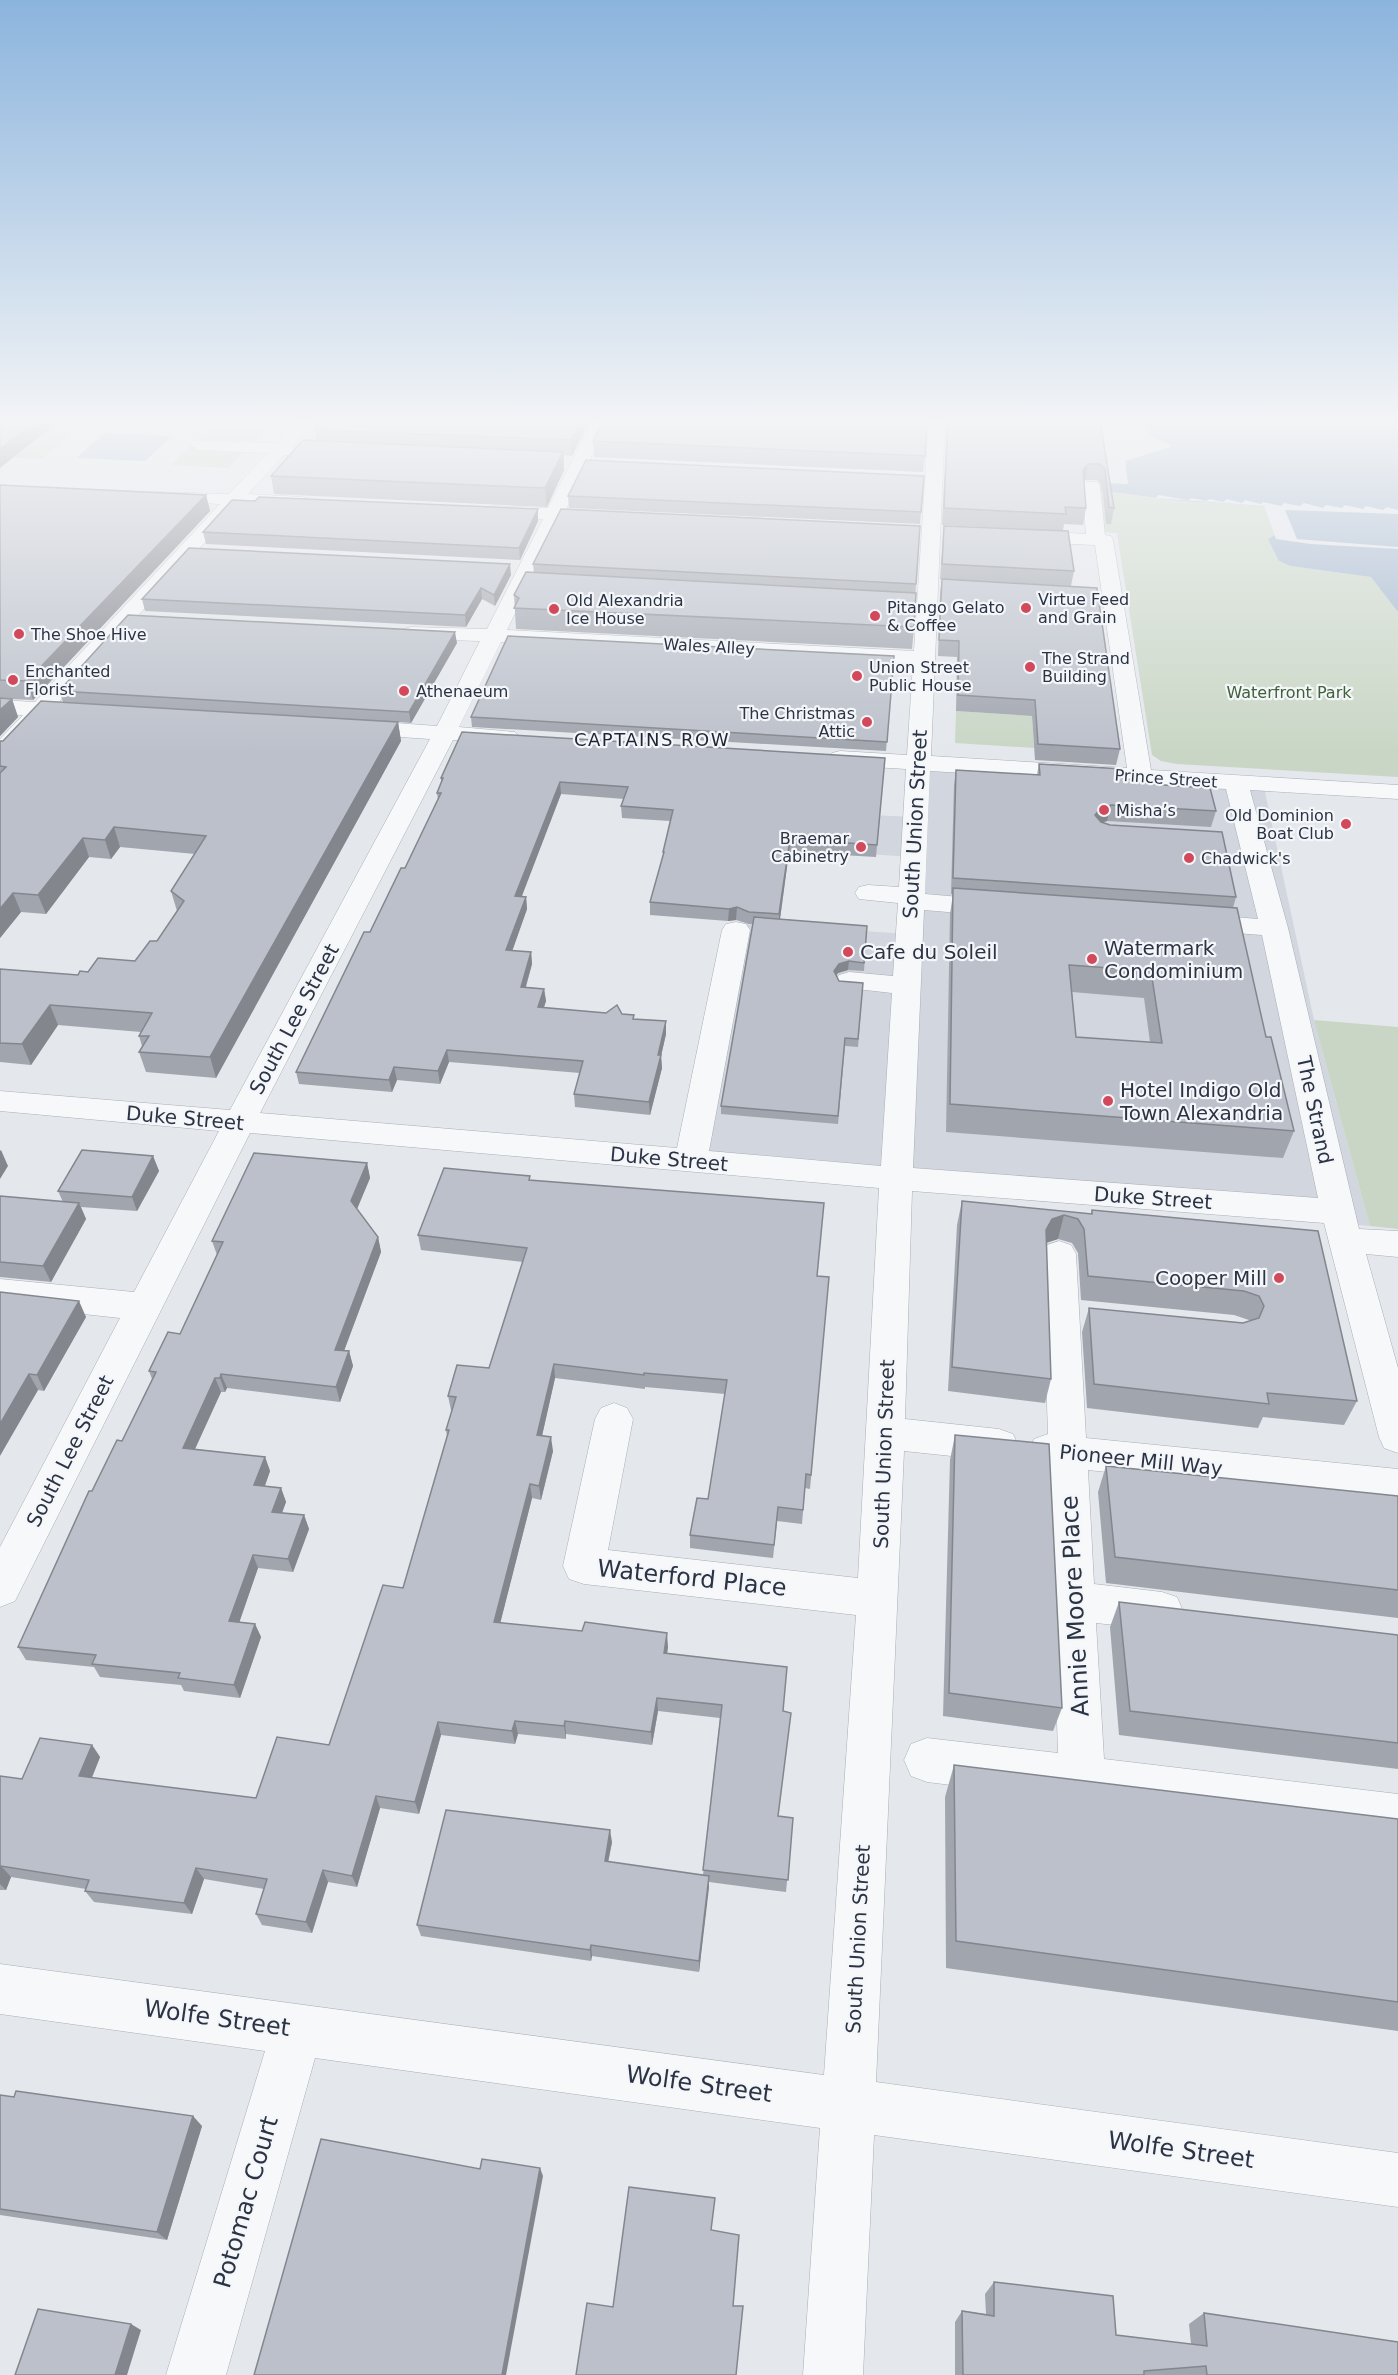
<svg xmlns="http://www.w3.org/2000/svg" width="1398" height="2375" font-family="'DejaVu Sans',sans-serif">
<style>
.built{fill:#d2d6de}
.green{fill:#c9d6c5}
.water{fill:#9fb4cc}
.pier{fill:#e4e7ec}
.lines{fill:none;stroke-linecap:round;stroke-linejoin:round}
.minor-casing{stroke:#a9aeb7;stroke-width:1}
.minor{fill:#f7f8fa;fill-rule:evenodd}
.wall{fill:#a1a5ae;fill-rule:evenodd}
.shaded-wall{fill:#83868d}
.building{fill:#bbc0ca;stroke:#83868d;stroke-width:1.5;fill-rule:evenodd}
.poi-dot{fill:#d1495b;stroke:#f4f6f9;stroke-width:2}
.labels{text-anchor:middle;stroke-width:4.5;stroke-linejoin:round;paint-order:stroke}
.far-poi-label{font-size:16px;fill:#2b3445;stroke:#f4f6f9;text-anchor:start}
.far-street-label{font-size:16px;fill:#2b3445;stroke:#f4f6f9}
.far-park-label{font-size:16px;fill:#3f6138;stroke:#f4f6f9}
.far-neighbourhood-label{font-size:18px;letter-spacing:1.5px;fill:#1d2536;stroke:#f4f6f9}
.street-label{font-size:20px;fill:#2b3445;stroke:#f4f6f9}
.poi-label{font-size:20px;fill:#2b3445;stroke:#f4f6f9;text-anchor:start}
.near-street-label{font-size:24px;fill:#2b3445;stroke:#f4f6f9}
</style>
<rect width="100%" height="100%" fill="#e4e7ec"/>
<path class="built" d="M917 758 1262 778 1314 1020 1370 1226 929 1187 696 1158 742 923 907 934 912 857 743 846 871 815 914 817Z"/>
<g class="green">
<path d="M41 420 88 421 42 459 0 457Z"/>
<path d="M211 426 267 429 254 442 204 440 194 449 244 452 229 468 171 465Z"/>
<path d="M1096 490 1181 501 1264 506 1275 536 1291 566 1372 577 1398 612V777L1177 764 1161 761 1152 755 1117 533 1102 532Z"/>
<path d="M956 711 1032 716 1034 748 955 743Z"/>
<path d="M1314 1020 1398 1027V1229L1370 1226Z"/>
</g>
<g class="water">
<path d="M1146 420H1398V612L1371 577 1291 566 1279 561 1268 539 1275 535 1264 506 1181 501 1096 490 1101 483 1128 484 1125 461 1170 447 1169 444 1149 436Z"/>
<path d="M105 433 172 436 145 461 76 458Z"/>
</g>
<path class="pier" d="M1158 495 1188 500 1192 498 1206 501 1210 499 1223 502 1227 499 1242 503 1245 500 1261 504 1263 502 1281 506 1284 503 1300 506 1304 503 1323 508 1326 505 1342 508 1345 505 1363 509 1366 506 1383 510 1387 507 1398 510V514L1285 510 1297 539 1398 547V549L1310 544 1276 539 1264 506 1156 498Z"/>
<g class="lines">
<defs>
<g id="minor">
<path d="M298 420H315L292 446 338 448 346 453 338 458 284 455 248 494 301 497 307 498 310 502 307 506 239 505 58 703 87 706 90 711 87 716 79 718 46 716 8 758 0 760V739L23 715 0 714V700L35 702 220 504 161 501 155 500 152 496 155 492 229 494 268 453 199 450 191 445 193 441 277 443Z"/>
<path d="M593 420H609L566 509 610 512 613 516 610 520 604 521 561 519 507 630 914 651 929 420H945L931 756 1127 768 1095 545 1024 542 1017 540 1015 536 1017 532 1024 530 1086 534 1082 486 1085 482H1097L1100 486 1105 535 1111 536 1113 540 1151 770 1398 785V799L1250 790 1288 928 1359 1229 1398 1231V1257L1366 1254 1398 1368V1453L1384 1448 1379 1437 1324 1223 912 1191 905 1419 999 1429 1013 1434 1018 1445 1013 1456 999 1461 904 1451 876 2082 1398 2153V2207L874 2135 863 2375H803L820 2128 315 2058 226 2375H166L265 2051 0 2014V1964L824 2075 856 1615 584 1584 569 1579 563 1566 595 1419 601 1408 614 1403 627 1408 633 1419 608 1550 858 1578 879 1188 250 1133 15 1601 0 1607V1547L120 1318 0 1305V1279L134 1292 219 1131 0 1111V1091L230 1110 430 739 355 734 347 732 344 727 347 722 355 720 437 726 480 641 411 639 404 637 401 633 404 629 411 627 487 629 543 519 493 516 487 515 484 511 487 507 493 506 548 508ZM501 642 913 664 907 755 840 751 832 753 828 758 832 763 840 765 906 769 899 887 868 885 859 887 855 893 859 899 898 903 893 976 849 972 839 975 835 981 839 987 892 993 881 1166 709 1151 750 930 746 924 736 922 726 924 722 930 677 1148 260 1113 453 740 507 744 515 742 519 737 515 732 459 727ZM930 771 1226 789 1258 919 1197 914 1187 916 1183 922 1187 928 1197 930 1262 935 1318 1198 913 1168 924 910 995 916 1004 914 1008 908 1004 902 995 900 925 894Z"/>
<path d="M1059 1241 1071 1245 1076 1254 1086 1438 1398 1469V1503L1088 1470 1094 1584 1162 1592 1177 1597 1183 1611 1177 1625 1162 1630 1096 1623 1104 1759 1398 1794V1840L927 1782 911 1776 904 1760 911 1744 927 1738 1058 1753 1049 1466 1034 1461 1029 1450 1034 1439 1048 1434 1042 1254 1047 1245Z"/>
</g>
</defs>
<use href="#minor" class="minor-casing"/>
<use href="#minor" class="minor"/>
</g>
<g class="wall">
<path d="M323 420H590L572 456 564 455V470L547 507 274 494 271 476 317 441 315 430Z"/>
<path d="M947 420H1100L1114 508 1111 524H1106L1102 485 1097 480H1085L1084 482 1086 508 1083 525 1064 524 1063 531 942 525Z"/>
<path d="M593 441 925 456 923 472 594 457Z"/>
<path d="M924 476 920 524 569 508 568 496Z"/>
<path d="M0 485 206 495 210 511 33 700 12 699 18 717 0 736Z"/>
<path d="M538 509V521L520 560 206 544 203 532Z"/>
<path d="M944 526 1074 571 1071 586 940 579Z"/>
<path d="M533 564 916 584 914 627 912 649 516 629 514 595 534 573Z"/>
<path d="M511 575 495 606 482 599 466 627 145 611 142 599Z"/>
<path d="M942 579 1120 749 1116 765 1035 760 1032 716 956 711 957 657 938 656 940 594Z"/>
<path d="M457 643 411 723 398 722 401 741 216 1078 146 1072 139 1052 142 1046 139 1036 141 1032 58 1025 31 1065 0 1062V969L78 975 135 961 157 941 177 911 171 891 195 854 120 847 111 859 89 857 46 914 21 912 0 938V741H3L63 702 59 691Z"/>
<path d="M894 656 886 751 472 727 471 717Z"/>
<path d="M885 758 876 857 789 852 780 919 867 926 864 971 848 970 838 973 836 976 839 981 863 983 858 1047 845 1046 838 1124 721 1114V1106L753 924H749L736 920 728 921 650 915V902L663 857V852L670 821 622 818 621 806 624 799 561 794 521 897H526L527 909 512 951 531 952 532 964 526 987 544 989 546 1001 543 1008 634 1015V1019L666 1021V1034L661 1056 662 1068 650 1115 575 1107 574 1094 580 1073 449 1062 440 1084 397 1080 392 1092 299 1084 296 1072 405 868 438 800 437 793 441 783V778Z"/>
<path d="M1039 764 1124 778 1216 811 1211 827 1107 821 1102 823 1236 897 1233 908 1266 1037 1294 1131 1283 1158 946 1132 950 914 953 894H951L954 785 956 770 1037 775ZM1072 992 1144 998 1150 1042 1076 1037Z"/>
<path d="M153 1156 159 1171 137 1211 81 1207 86 1219 51 1282 0 1277V1196L63 1202 58 1191Z"/>
<path d="M367 1163 370 1178 357 1209 378 1237 381 1252 344 1351H349L353 1366 340 1402 227 1388 225 1392H221L195 1449 265 1457 270 1471 265 1486 281 1488 286 1502 282 1513 304 1515 309 1529 293 1572 258 1568 239 1622 255 1624 261 1637 240 1698 184 1691 181 1685 100 1677 94 1667 26 1660 18 1647 92 1491 122 1441 152 1379 149 1371 180 1334 217 1255 212 1241Z"/>
<path d="M530 1180 817 1276 829 1277 810 1489 805 1488 802 1524 777 1521 773 1558 690 1548V1535L708 1499 725 1394 645 1387V1389L555 1378 542 1436 553 1451 541 1500 532 1498 500 1623 668 1647 667 1654 783 1711 778 1816 793 1818 786 1892 709 1882 699 1972 592 1956 591 1961 421 1936 417 1925 612 1842 608 1862 703 1875 720 1718 658 1711 652 1745 566 1734V1739L518 1734 515 1744 441 1735 419 1814 380 1808 357 1887 328 1882 312 1933 262 1925 256 1914 264 1889 204 1879 192 1914 94 1902 85 1891 86 1889 11 1877 6 1890H0V1776L22 1779 92 1745 100 1757 92 1778 256 1798 329 1745 403 1588 447 1436 446 1430 452 1410H451L448 1396 489 1368 523 1262 421 1250 418 1235Z"/>
<path d="M962 1201 1091 1214 1092 1210 1318 1231 1357 1401 1344 1425 1263 1417 1258 1428 1087 1408 1082 1332 1089 1308 1243 1323 1250 1321 1249 1320 1234 1315 1081 1300 1078 1253 1072 1243 1058 1239 1046 1243 1051 1379 1045 1403 948 1391 957 1225Z"/>
<path d="M0 1292 86 1317 44 1391 38 1390 12 1434Z"/>
<path d="M955 1435 1062 1708 1053 1731 943 1716 950 1460Z"/>
<path d="M1106 1466 1398 1496V1618L1106 1583 1098 1492Z"/>
<path d="M1119 1602 1398 1635V1769L1119 1735 1110 1627Z"/>
<path d="M954 1765 1398 1819V2031L946 1968 945 1797Z"/>
<path d="M0 2095 202 2126 167 2240 0 2215Z"/>
<path d="M994 2282 1116 2335 1191 2344 1189 2324 1204 2313 1398 2375H955V2322L962 2311 986 2314 985 2294Z"/>
</g>
<g class="shaded-wall">
<path d="M36 420H60L0 468V449Z"/>
<path d="M581 420H590L572 456 571 440Z"/>
<path d="M563 452 564 470 547 507 545 488Z"/>
<path d="M1088 464 1085 480 1080 486 1083 470Z"/>
<path d="M206 495 210 511 33 700 27 681Z"/>
<path d="M538 509V521L520 560 519 548Z"/>
<path d="M510 564 511 575 495 606 494 595Z"/>
<path d="M481 588 482 599 466 627 465 615Z"/>
<path d="M455 632 457 643 411 723 409 712Z"/>
<path d="M12 699 18 717 0 736V710Z"/>
<path d="M398 722 401 741 216 1078 210 1057Z"/>
<path d="M560 782 561 794 517 909 515 896Z"/>
<path d="M1111 805 1107 821 1097 824 1095 815 1101 808Z"/>
<path d="M114 827 120 847 111 859 105 840Z"/>
<path d="M83 838 89 857 46 914 38 895Z"/>
<path d="M790 839 789 852 779 926V914Z"/>
<path d="M13 893 21 912 0 938V909Z"/>
<path d="M526 897 527 909 508 963 506 950Z"/>
<path d="M737 907 736 920 728 921 729 909Z"/>
<path d="M531 952 532 964 522 999 521 987Z"/>
<path d="M849 961 848 970 838 973 833 980 834 971 839 964Z"/>
<path d="M544 989 546 1001 540 1020 538 1007Z"/>
<path d="M50 1005 58 1025 31 1065 22 1044Z"/>
<path d="M666 1021V1034L661 1056 662 1068 650 1115 649 1102 658 1055Z"/>
<path d="M447 1050 449 1062 440 1084 438 1071Z"/>
<path d="M394 1067 397 1080 392 1092 389 1080Z"/>
<path d="M1 1150 8 1166 0 1179V1151Z"/>
<path d="M153 1156 159 1171 137 1211 132 1197Z"/>
<path d="M367 1163 370 1178 354 1216 351 1201Z"/>
<path d="M79 1203 86 1219 51 1282 43 1266Z"/>
<path d="M1064 1215 1058 1239 1046 1243V1230L1052 1219Z"/>
<path d="M378 1237 381 1252 339 1364 335 1350Z"/>
<path d="M79 1301 86 1317 44 1391 37 1375Z"/>
<path d="M349 1351 353 1366 340 1402 336 1387Z"/>
<path d="M554 1364 555 1378 539 1449 537 1435Z"/>
<path d="M29 1374 38 1390 0 1456V1424Z"/>
<path d="M221 1374 227 1388 225 1392 220 1378Z"/>
<path d="M215 1378 221 1392 189 1462 183 1448Z"/>
<path d="M551 1437 553 1451 541 1500 539 1486Z"/>
<path d="M265 1457 270 1471 260 1499 254 1485Z"/>
<path d="M530 1484 532 1498 497 1636 494 1622Z"/>
<path d="M281 1488 286 1502 277 1526 272 1512Z"/>
<path d="M304 1515 309 1529 293 1572 288 1559Z"/>
<path d="M253 1555 258 1568 235 1635 229 1621Z"/>
<path d="M255 1624 261 1637 240 1698 234 1685Z"/>
<path d="M667 1633 668 1647 665 1666 664 1653Z"/>
<path d="M657 1698 658 1711 652 1745 651 1732Z"/>
<path d="M515 1721 518 1734 515 1744 512 1731Z"/>
<path d="M565 1721 566 1734V1739L564 1726Z"/>
<path d="M438 1722 441 1735 419 1814 415 1802Z"/>
<path d="M92 1745 100 1757 87 1789 79 1776Z"/>
<path d="M376 1796 380 1808 357 1887 352 1876Z"/>
<path d="M610 1830 612 1842 606 1873 605 1861Z"/>
<path d="M1 1866 11 1877 6 1890 0 1884V1869Z"/>
<path d="M196 1868 204 1879 192 1914 184 1903Z"/>
<path d="M323 1870 328 1882 312 1933 306 1922Z"/>
<path d="M709 1876V1888L699 1972V1961Z"/>
<path d="M591 1945 592 1956 591 1961 590 1950Z"/>
<path d="M193 2116 202 2126 167 2240 157 2232Z"/>
<path d="M540 2168 543 2176 506 2375H502Z"/>
<path d="M131 2324 141 2330 127 2375H115Z"/>
</g>
<g class="building">
<path d="M0 420H36L0 449Z"/>
<path d="M323 420H581L571 440 315 430Z"/>
<path d="M603 420H927L925 456 593 441Z"/>
<path d="M948 420H1100L1114 508 1109 507 1105 469 1100 464H1088L1083 470 1086 508 1065 507 1066 514 944 508Z"/>
<path d="M303 440 563 452 545 488 271 476Z"/>
<path d="M586 460 924 476 921 512 568 496Z"/>
<path d="M0 485 206 495 27 681 0 680Z"/>
<path d="M259 497 538 509 519 548 203 532 232 500 255 501Z"/>
<path d="M561 509 920 526 916 584 533 564Z"/>
<path d="M944 526 1068 531 1074 571 942 564Z"/>
<path d="M189 548 510 564 494 595 481 588 465 615 142 599Z"/>
<path d="M526 572 916 593 914 627 514 608 519 598 514 595Z"/>
<path d="M942 579 1097 588 1120 749 1038 744 1035 700 958 695 959 641 939 640Z"/>
<path d="M128 615 455 632 409 712 59 691Z"/>
<path d="M508 636 894 656 887 742 471 717Z"/>
<path d="M0 698 12 699 0 710Z"/>
<path d="M41 701 398 722 210 1057 139 1052 149 1036H139L152 1013 50 1005 22 1044 0 1043V969L78 975 80 971 88 972 98 958 135 961 150 941H157L184 901 171 891 206 836 114 827 105 840 83 838 38 895 13 893 0 909V773L6 767 0 766V741H3Z"/>
<path d="M462 732 885 758 877 845 790 839 779 914 749 912 737 907 729 909 650 902 664 852H663L673 810 621 806 628 787 560 782 515 896 526 897 506 950 531 952 521 987 544 989 538 1007 606 1013 617 1005 622 1014 634 1015 633 1019 666 1021 658 1055H661L649 1102 574 1094 583 1061 447 1050 438 1071 394 1067 389 1080 296 1072 364 932H370L401 868H405L416 845 441 793H437L443 778H441Z"/>
<path d="M1039 764 1123 769 1124 778 1149 784 1210 788 1216 811 1111 805 1101 808 1095 815 1101 822 1110 825 1222 832 1236 897 953 878 956 770 1040 775Z"/>
<path d="M953 888 1237 908 1266 1037H1271L1294 1131 950 1104ZM1069 965 1151 971 1162 1043 1076 1037Z"/>
<path d="M754 917 867 926 864 963 849 961 839 964 834 971 839 981 863 983 858 1039 845 1038 838 1116 721 1106Z"/>
<path d="M82 1150 153 1156 132 1197 58 1191Z"/>
<path d="M254 1153 367 1163 351 1201 378 1237 335 1350 349 1351 336 1387 221 1374 220 1378H215L183 1448 265 1457 254 1485 281 1488 272 1512 304 1515 288 1559 253 1555 229 1621 255 1624 234 1685 178 1678 180 1673 92 1664 96 1655 18 1647 89 1491H92L117 1440 122 1441 156 1372 149 1371 168 1332 180 1334 223 1242 212 1241Z"/>
<path d="M444 1168 530 1176 529 1180 824 1203 817 1276 829 1277 811 1475 806 1474 803 1510 778 1507 774 1545 690 1535 697 1498 708 1499 727 1380 644 1373V1375L554 1364 537 1435 551 1437 539 1486 530 1484 494 1622 582 1631 585 1622 667 1633 664 1653 787 1667 783 1711 791 1713 778 1816 793 1818 788 1880 703 1870 722 1705 657 1698 651 1732 565 1721 564 1726 515 1721 512 1731 438 1722 415 1802 376 1796 352 1876 323 1870 306 1922 256 1914 267 1879 196 1868 184 1903 85 1891 89 1880 1 1866 0 1869V1776L22 1779 40 1738 92 1745 79 1776 256 1798 277 1737 329 1745 383 1585 403 1588 449 1430H446L456 1397 448 1396 457 1365 489 1368 527 1248 418 1235Z"/>
<path d="M0 1196 79 1203 43 1266 0 1262Z"/>
<path d="M962 1201 1092 1214V1210L1318 1231 1357 1401 1267 1393 1269 1404 1094 1384 1089 1308 1243 1323 1259 1318 1264 1306 1259 1296 1244 1291 1088 1276 1084 1229 1078 1219 1064 1215 1052 1219 1046 1230 1051 1379 952 1367Z"/>
<path d="M0 1292 79 1301 37 1375 29 1374 0 1424Z"/>
<path d="M955 1435 1049 1444 1062 1708 949 1693Z"/>
<path d="M1106 1466 1398 1496V1590L1115 1557Z"/>
<path d="M1119 1602 1398 1635V1743L1130 1711Z"/>
<path d="M954 1765 1398 1819V2002L956 1941Z"/>
<path d="M446 1810 610 1830 605 1861 709 1876 699 1961 591 1945 590 1950 417 1925Z"/>
<path d="M16 2091 193 2116 157 2232 0 2209V2095L14 2097Z"/>
<path d="M321 2139 480 2169 482 2159 540 2168 502 2375H254Z"/>
<path d="M629 2187 715 2198 711 2230 739 2235 733 2306H743L736 2375H576L587 2303 613 2307Z"/>
<path d="M994 2282 1113 2296 1116 2335 1207 2346 1204 2313 1398 2342V2375H1207L1206 2366 1144 2371V2375H963L962 2311 994 2316Z"/>
<path d="M38 2309 131 2324 115 2375H15Z"/>
</g>
<linearGradient id="sky" x2="0" y2="1"><stop stop-color="#8bb4dd"/><stop offset="0.56" stop-color="#f3f4f6"/><stop offset="1" stop-color="#f3f4f6" stop-opacity="0"/></linearGradient>
<rect width="1398" height="753" fill="url(#sky)"/>
<g class="poi-dot">
<circle cx="1026" cy="608" r="6"/>
<circle cx="554" cy="609" r="6"/>
<circle cx="875" cy="616" r="6"/>
<circle cx="19" cy="634" r="6"/>
<circle cx="1030" cy="667" r="6"/>
<circle cx="857" cy="676" r="6"/>
<circle cx="13" cy="680" r="6"/>
<circle cx="404" cy="691" r="6"/>
<circle cx="867" cy="722" r="6"/>
<circle cx="1104" cy="810" r="6"/>
<circle cx="1346" cy="824" r="6"/>
<circle cx="861" cy="847" r="6"/>
<circle cx="1189" cy="858" r="6"/>
<circle cx="848" cy="952" r="6"/>
<circle cx="1092" cy="959" r="6"/>
<circle cx="1108" cy="1101" r="6"/>
<circle cx="1279" cy="1278" r="6"/>
</g>
<g class="labels">
<g class="far-poi-label">
<text x="1038" y="605">Virtue Feed<tspan x="1038" dy="18">and Grain</tspan></text>
<text x="566" y="606">Old Alexandria<tspan x="566" dy="18">Ice House</tspan></text>
<text x="887" y="613">Pitango Gelato<tspan x="887" dy="18">&amp; Coffee</tspan></text>
<text x="31" y="640">The Shoe Hive</text>
<text x="1042" y="664">The Strand<tspan x="1042" dy="18">Building</tspan></text>
<text x="869" y="673">Union Street<tspan x="869" dy="18">Public House</tspan></text>
<text x="25" y="677">Enchanted<tspan x="25" dy="18">Florist</tspan></text>
<text x="416" y="697">Athenaeum</text>
<text x="855" y="719" text-anchor="end">The Christmas<tspan x="855" dy="18">Attic</tspan></text>
<text x="1116" y="816">Misha’s</text>
<text x="1334" y="821" text-anchor="end">Old Dominion<tspan x="1334" dy="18">Boat Club</tspan></text>
<text x="849" y="844" text-anchor="end">Braemar<tspan x="849" dy="18">Cabinetry</tspan></text>
<text x="1201" y="864">Chadwick's</text>
</g>
<g class="far-street-label">
<text transform="translate(709 646) rotate(3)" y="6">Wales Alley</text>
<text transform="translate(1166 778) rotate(4)" y="6">Prince Street</text>
</g>
<g class="far-park-label">
<text x="1289" y="698">Waterfront Park</text>
</g>
<g class="far-neighbourhood-label">
<text x="652" y="746">CAPTAINS ROW</text>
</g>
<g class="street-label">
<text transform="translate(915 824) rotate(-87)" y="7">South Union Street</text>
<text transform="translate(294 1019) rotate(-62)" y="7">South Lee Street</text>
<text transform="translate(1315 1110) rotate(78)" y="7">The Strand</text>
<text transform="translate(185 1118) rotate(5)" y="7">Duke Street</text>
<text transform="translate(669 1159) rotate(5)" y="7">Duke Street</text>
<text transform="translate(1153 1198) rotate(4)" y="7">Duke Street</text>
<text transform="translate(70 1451) rotate(-63)" y="7">South Lee Street</text>
<text transform="translate(884 1454) rotate(-88)" y="7">South Union Street</text>
<text transform="translate(1141 1460) rotate(6)" y="7">Pioneer Mill Way</text>
<text transform="translate(858 1939) rotate(-87)" y="7">South Union Street</text>
</g>
<g class="poi-label">
<text x="1104" y="955">Watermark<tspan x="1104" dy="23">Condominium</tspan></text>
<text x="860" y="959">Cafe du Soleil</text>
<text x="1120" y="1097">Hotel Indigo Old<tspan x="1120" dy="23">Town Alexandria</tspan></text>
<text x="1267" y="1285" text-anchor="end">Cooper Mill</text>
</g>
<g class="near-street-label">
<text transform="translate(692 1578) rotate(6)" y="8">Waterford Place</text>
<text transform="translate(1075 1606) rotate(-93)" y="8">Annie Moore Place</text>
<text transform="translate(217 2018) rotate(8)" y="8">Wolfe Street</text>
<text transform="translate(699 2084) rotate(8)" y="8">Wolfe Street</text>
<text transform="translate(1181 2150) rotate(8)" y="8">Wolfe Street</text>
<text transform="translate(246 2202) rotate(-74)" y="8">Potomac Court</text>
</g>
</g>
</svg>
